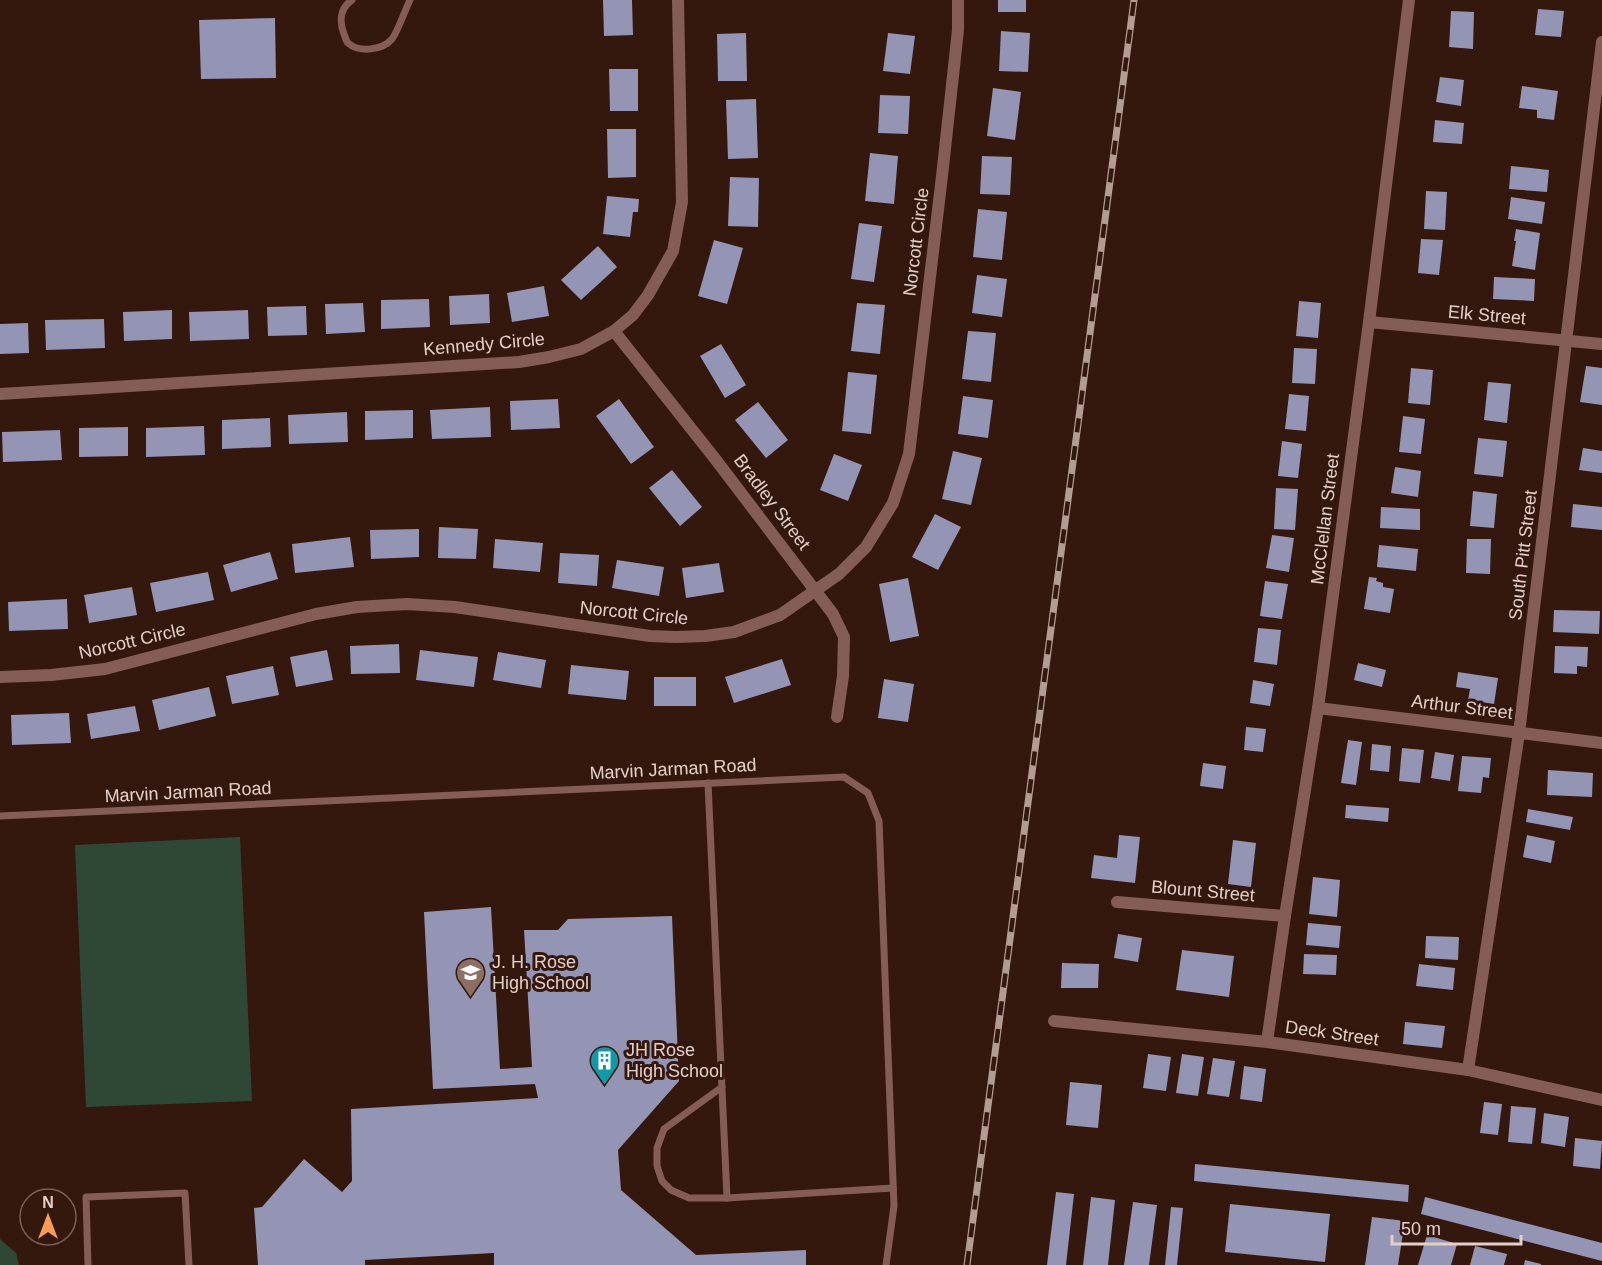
<svg xmlns="http://www.w3.org/2000/svg" width="1602" height="1265" font-family="Helvetica,sans-serif">
<style>
.green{fill:#2f4835}
.building{fill:#9494b5}
.lines{fill:none;stroke-linecap:round;stroke-linejoin:round}
.service{stroke:#835d56;stroke-width:7}
.minor{stroke:#835d56;stroke-width:12}
.rail-casing{stroke:#b39c94;stroke-width:7}
.rail{stroke:#34170d;stroke-width:4.5;stroke-dasharray:14;stroke-linecap:butt}
.labels{text-anchor:middle;stroke-width:6;stroke-linejoin:round;paint-order:stroke}
.street-label{font-size:18px;fill:#e4d0c9;stroke:#34170d}
.poi-label{font-size:18px;fill:#e4d0c9;stroke:#34170d;text-anchor:start}
</style>
<rect width="100%" height="100%" fill="#34170d"/>
<g class="green">
<path d="M240 837 252 1101 86 1107 75 845Z"/>
<path d="M0 1239 16 1253 19 1265H0Z"/>
</g>
<g class="building">
<path d="M603 0H632L633 35 604 36Z"/>
<rect x="998" y="0" width="28" height="12"/>
<path d="M1538 9 1564 11 1561 37 1535 35Z"/>
<path d="M1451 11 1474 12 1473 49 1449 47Z"/>
<path d="M275 18 276 78 201 79 199 20Z"/>
<path d="M1001 31 1030 33 1028 72 999 71Z"/>
<path d="M746 33 747 81H718L717 34Z"/>
<path d="M888 33 915 36 910 74 883 71Z"/>
<path d="M609 69H638V111H610Z"/>
<path d="M1440 77 1464 80 1461 106 1436 102Z"/>
<path d="M1522 86 1558 91 1554 120 1537 118V110L1519 108Z"/>
<path d="M993 88 1021 92 1015 140 987 136Z"/>
<path d="M880 95 910 96 908 134 878 133Z"/>
<path d="M756 99 758 158 728 159 726 100Z"/>
<path d="M1435 120 1464 123 1462 144 1433 142Z"/>
<path d="M607 129H636V177L608 178Z"/>
<path d="M870 153 898 156 894 204 865 201Z"/>
<path d="M982 156 1012 157 1010 195 980 194Z"/>
<path d="M1511 166 1549 170 1547 192 1509 189Z"/>
<path d="M730 177 759 178 758 227 728 226Z"/>
<path d="M1426 191 1447 192 1445 230 1424 229Z"/>
<path d="M607 196 639 199 638 212H633L630 237 603 234Z"/>
<path d="M1511 197 1545 202 1542 224 1508 219Z"/>
<path d="M978 209 1007 212 1002 260 973 257Z"/>
<path d="M859 223 882 226 874 282 851 279Z"/>
<path d="M1516 229 1540 233 1535 270 1512 266 1516 241H1514Z"/>
<path d="M1421 239 1443 240 1439 275 1418 273Z"/>
<path d="M714 240 743 248 727 304 698 296Z"/>
<path d="M598 246 617 267 581 300 561 280Z"/>
<path d="M977 275 1007 279 1002 317 972 313Z"/>
<path d="M1494 277 1535 279 1534 301 1493 299Z"/>
<path d="M544 286 549 316 512 322 507 293Z"/>
<path d="M489 294 490 323 450 325 449 296Z"/>
<path d="M429 299 430 327 381 329V300Z"/>
<path d="M1299 301 1321 303 1318 338 1296 336Z"/>
<path d="M363 303 365 332 326 334 325 304Z"/>
<path d="M857 303 885 305 880 354 851 351Z"/>
<path d="M306 306 307 335 268 336 267 307Z"/>
<path d="M172 310V339L124 341 123 312Z"/>
<path d="M248 310 249 339 190 341 189 312Z"/>
<path d="M104 319 105 348 46 350 45 320Z"/>
<path d="M28 323 29 353 0 354V324Z"/>
<path d="M968 331 996 333 991 382 962 379Z"/>
<path d="M721 344 746 385 725 398 700 356Z"/>
<path d="M1294 348 1317 349 1315 384 1292 383Z"/>
<path d="M1586 366 1602 368V405L1580 402Z"/>
<path d="M1411 368 1433 370 1430 405 1408 403Z"/>
<path d="M848 372 877 375 871 434 842 431Z"/>
<path d="M1488 382 1511 384 1507 423 1484 420Z"/>
<path d="M1289 394 1309 396 1306 431 1285 429Z"/>
<path d="M963 396 993 400 988 438 958 434Z"/>
<path d="M558 399 560 428 511 430 510 401Z"/>
<path d="M619 399 654 447 631 464 596 416Z"/>
<path d="M758 402 788 440 766 458 735 420Z"/>
<path d="M490 407 491 437 432 439 430 410Z"/>
<path d="M413 410V438L365 440V411Z"/>
<path d="M347 412 348 442 289 444 288 415Z"/>
<path d="M1403 416 1425 419 1421 454 1399 452Z"/>
<path d="M270 418 271 447 222 449V420Z"/>
<path d="M204 426 205 455 146 457V428Z"/>
<path d="M128 427V456L79 457V428Z"/>
<path d="M60 430 62 460 3 462 2 432Z"/>
<path d="M1478 438 1507 441 1503 477 1474 474Z"/>
<path d="M1282 441 1302 444 1298 478 1278 476Z"/>
<path d="M1583 448 1602 451V473L1579 470Z"/>
<path d="M953 451 982 458 971 505 942 499Z"/>
<path d="M834 454 862 465 848 501 820 490Z"/>
<path d="M1395 467 1421 471 1418 497 1391 493Z"/>
<path d="M672 470 702 507 680 526 649 488Z"/>
<path d="M1276 488 1298 489 1295 530 1274 529Z"/>
<path d="M1473 491 1497 494 1494 528 1470 526Z"/>
<path d="M1573 504 1602 507V530L1571 527Z"/>
<path d="M1381 507 1420 509V530L1380 528Z"/>
<path d="M935 514 961 527 938 570 912 557Z"/>
<path d="M439 527 478 529 476 559 438 558Z"/>
<path d="M419 529V557L371 559 370 530Z"/>
<path d="M1272 535 1294 538 1289 572 1266 568Z"/>
<path d="M350 537 354 567 295 573 292 544Z"/>
<path d="M495 539 543 543 540 572 493 568Z"/>
<path d="M1467 539H1491L1490 574 1466 573Z"/>
<path d="M1379 545 1418 549 1416 571 1377 567Z"/>
<path d="M270 552 278 579 231 592 223 565Z"/>
<path d="M560 553 599 555 597 586 558 583Z"/>
<path d="M617 560 664 567 659 596 612 588Z"/>
<path d="M719 563 724 592 686 598 682 568Z"/>
<path d="M208 572 214 600 156 612 150 583Z"/>
<path d="M1369 577 1377 578 1376 581 1383 583V587L1394 589 1390 613 1364 609Z"/>
<path d="M908 578 919 636 890 642 879 584Z"/>
<path d="M1265 581 1288 584 1282 619 1260 616Z"/>
<path d="M132 587 137 615 89 623 84 595Z"/>
<path d="M67 599 68 629 9 631 8 602Z"/>
<path d="M1554 610 1600 611 1599 634 1553 632Z"/>
<path d="M1258 628 1281 630 1277 665 1254 662Z"/>
<path d="M399 644 400 673 351 674 350 646Z"/>
<path d="M1555 646 1588 647 1587 667 1577 666V674L1554 673Z"/>
<path d="M327 650 333 680 296 687 290 657Z"/>
<path d="M420 650 478 657 474 687 416 680Z"/>
<path d="M498 652 546 660 541 688 493 680Z"/>
<path d="M782 659 791 685 734 703 725 677Z"/>
<path d="M1358 663 1386 670 1382 687 1354 680Z"/>
<path d="M571 665 629 671 626 700 568 694Z"/>
<path d="M273 666 279 695 232 704 226 676Z"/>
<path d="M1458 672 1498 678 1494 704 1468 700 1470 689 1456 687Z"/>
<rect x="654" y="677" width="42" height="29"/>
<path d="M884 679 914 684 908 722 878 718Z"/>
<path d="M1253 680 1274 684 1270 706 1250 703Z"/>
<path d="M209 687 216 716 159 730 152 700Z"/>
<path d="M135 706 140 731 91 739 87 714Z"/>
<path d="M69 713 71 743 12 745 11 715Z"/>
<path d="M1246 727 1266 729 1263 752 1244 750Z"/>
<path d="M1348 740 1362 742 1356 785 1341 783Z"/>
<path d="M1372 744 1391 746 1389 772 1370 770Z"/>
<path d="M1402 748 1424 750 1420 783 1399 781Z"/>
<path d="M1435 752 1454 755 1450 781 1431 778Z"/>
<path d="M1462 756 1491 758 1489 778 1483 777 1481 793 1458 791Z"/>
<path d="M1203 763 1226 766 1223 789 1200 786Z"/>
<path d="M1548 770 1593 773 1592 797 1547 795Z"/>
<path d="M1346 805 1389 808 1388 822 1345 818Z"/>
<path d="M1528 809 1573 817 1570 830 1526 822Z"/>
<path d="M1119 835 1140 837 1135 883 1091 878 1094 855 1117 858Z"/>
<path d="M1527 835 1555 841 1551 863 1523 857Z"/>
<path d="M1233 840 1256 843 1251 887 1228 884Z"/>
<path d="M1313 877 1340 880 1337 917 1309 914Z"/>
<path d="M491 907 500 1069 532 1067 524 930H558L568 919 672 916 679 1081 618 1150 621 1190 696 1255 806 1250V1265H494V1253L365 1260V1265H258L254 1208 262 1207 304 1159 342 1192 352 1181 351 1109 538 1098 535 1084 433 1089 424 912Z"/>
<path d="M1308 923 1341 926 1339 948 1306 945Z"/>
<path d="M1118 934 1142 938 1138 962 1114 958Z"/>
<path d="M1426 936 1459 937 1458 960 1425 958Z"/>
<path d="M1182 950 1234 956 1229 997 1176 990Z"/>
<path d="M1304 954 1337 955 1336 975 1303 974Z"/>
<path d="M1062 963 1099 964 1098 988H1061Z"/>
<path d="M1419 964 1455 968 1453 990 1416 986Z"/>
<path d="M1405 1022 1445 1026 1442 1048 1403 1044Z"/>
<path d="M1148 1054 1171 1057 1166 1091 1143 1088Z"/>
<path d="M1182 1054 1204 1057 1198 1096 1176 1093Z"/>
<path d="M1213 1058 1235 1061 1229 1097 1207 1094Z"/>
<path d="M1244 1066 1266 1069 1262 1102 1240 1099Z"/>
<path d="M1070 1082 1102 1085 1098 1128 1066 1125Z"/>
<path d="M1484 1102 1502 1104 1498 1135 1480 1133Z"/>
<path d="M1511 1106 1536 1108 1532 1144 1508 1142Z"/>
<path d="M1544 1113 1569 1117 1565 1147 1541 1143Z"/>
<path d="M1575 1138 1602 1141 1600 1169 1573 1166Z"/>
<path d="M1195 1164 1409 1185 1408 1202 1194 1181Z"/>
<path d="M1056 1192 1074 1194 1066 1265H1047Z"/>
<path d="M1091 1197 1115 1200 1108 1265H1083Z"/>
<path d="M1425 1197 1602 1243V1261L1421 1214Z"/>
<path d="M1133 1202 1157 1205 1149 1265H1124Z"/>
<path d="M1230 1204 1330 1214 1325 1262 1225 1252Z"/>
<path d="M1171 1207 1183 1208 1177 1265H1165Z"/>
<path d="M1372 1217 1405 1221 1398 1265H1365Z"/>
<path d="M1427 1235 1457 1244 1451 1265H1418Z"/>
<path d="M1475 1246 1507 1254 1504 1265H1470Z"/>
<path d="M1525 1260 1541 1264V1265H1524Z"/>
</g>
<g class="lines">
<g class="service">
<path d="M352 0C340 8 339 21 344 34 345 36 346 41 348 43 359 53 383 50 392 39 398 31 405 10 410 0"/>
<path d="M708 783 727 1198 893 1188"/>
<path d="M0 816 844 777 868 793 879 821 894 1206 886 1265"/>
<path d="M722 1087 664 1129 657 1148V1166L662 1181 671 1190 689 1198H727"/>
<path d="M88 1265 86 1197 185 1193 189 1265"/>
</g>
<g class="minor">
<path d="M1369 322 1602 344"/>
<path d="M614 331 716 460 833 614 844 637 843 676 837 717"/>
<path d="M0 394 519 362 549 357 581 349 614 331 633 315 648 295 673 251 682 202 678 0"/>
<path d="M0 677 51 675 105 669 316 614 357 607 407 604 455 607 650 636 676 637 705 636 734 632 780 615 839 574 866 547 893 503 909 454 942 176 958 30V0"/>
<path d="M1318 708 1602 743"/>
<path d="M1117 902 1285 916"/>
<path d="M1054 1021 1267 1042 1468 1070 1602 1100"/>
<path d="M1267 1042 1285 916 1318 708 1369 322 1409 0"/>
<path d="M1468 1070 1519 733 1602 42"/>
</g>
<defs>
<path id="rail" d="M967 1265 1134 0"/>
</defs>
<use href="#rail" class="rail-casing"/>
<use href="#rail" class="rail"/>
</g>
<defs>
<symbol id="school-pin" viewBox="-11 -11 22 30"><path d="M0 17L-7.5 6A9.5 9.5 0 1 1 7.5 6Z" fill="#8d6e63" stroke="#34170d"/><path d="M0-5L7-2L0 1L-7-2ZM-4 1L0 2.5L4 1V4Q0 6-4 4Z" fill="#fff"/></symbol>
<symbol id="building-pin" viewBox="-11 -11 22 30"><path d="M0 17L-7.5 6A9.5 9.5 0 1 1 7.5 6Z" fill="#0f9aa8" stroke="#34170d"/><path d="M-4-6H4V6H1V3H-1V6H-4ZM-2.5-4.3h1.7v1.8h-1.7ZM.8-4.3h1.7v1.8H.8ZM-2.5-1h1.7V.8h-1.7ZM.8-1h1.7V.8H.8Z" fill="#fff"/></symbol>
</defs>
<g fill-rule="evenodd">
<use href="#school-pin" x="454" y="956" width="33" height="45"/>
<use href="#building-pin" x="588" y="1044" width="33" height="45"/>
</g>
<g class="labels">
<g class="street-label">
<text transform="translate(916 242) rotate(-83)" y="6">Norcott Circle</text>
<text transform="translate(1487 315) rotate(5)" y="6">Elk Street</text>
<text transform="translate(484 344) rotate(-5)" y="6">Kennedy Circle</text>
<text transform="translate(772 502) rotate(53)" y="6">Bradley Street</text>
<text transform="translate(1325 519) rotate(-83)" y="6">McClellan Street</text>
<text transform="translate(1523 555) rotate(-83)" y="6">South Pitt Street</text>
<text transform="translate(634 613) rotate(6)" y="6">Norcott Circle</text>
<text transform="translate(132 641) rotate(-13)" y="6">Norcott Circle</text>
<text transform="translate(1462 707) rotate(7)" y="6">Arthur Street</text>
<text transform="translate(673 769) rotate(-3)" y="6">Marvin Jarman Road</text>
<text transform="translate(188 792) rotate(-3)" y="6">Marvin Jarman Road</text>
<text transform="translate(1203 891) rotate(5)" y="6">Blount Street</text>
<text transform="translate(1332 1033) rotate(8)" y="6">Deck Street</text>
</g>
<g class="poi-label">
<text x="492" y="968">J. H. Rose<tspan x="492" dy="21">High School</tspan></text>
<text x="626" y="1056">JH Rose<tspan x="626" dy="21">High School</tspan></text>
</g>
</g>
<g transform="translate(48 1217)"><circle r="28" fill="#34170d" stroke="#7a6158" stroke-width="1.5"/>
<path d="M0-4.5L10 22L0 15L-10 22Z" fill="#fd9c56"/>
<text y="-9" font-size="16" font-weight="bold" text-anchor="middle" fill="#e4d0c9">N</text>
</g>
<path d="M1392 1235v9h129v-9" fill="none" stroke="#e4d0c9" stroke-width="3"/>
<text x="1401" y="1235" font-size="18" fill="#e4d0c9" stroke="#34170d" stroke-width="4.5" paint-order="stroke">50 m</text>
</svg>
